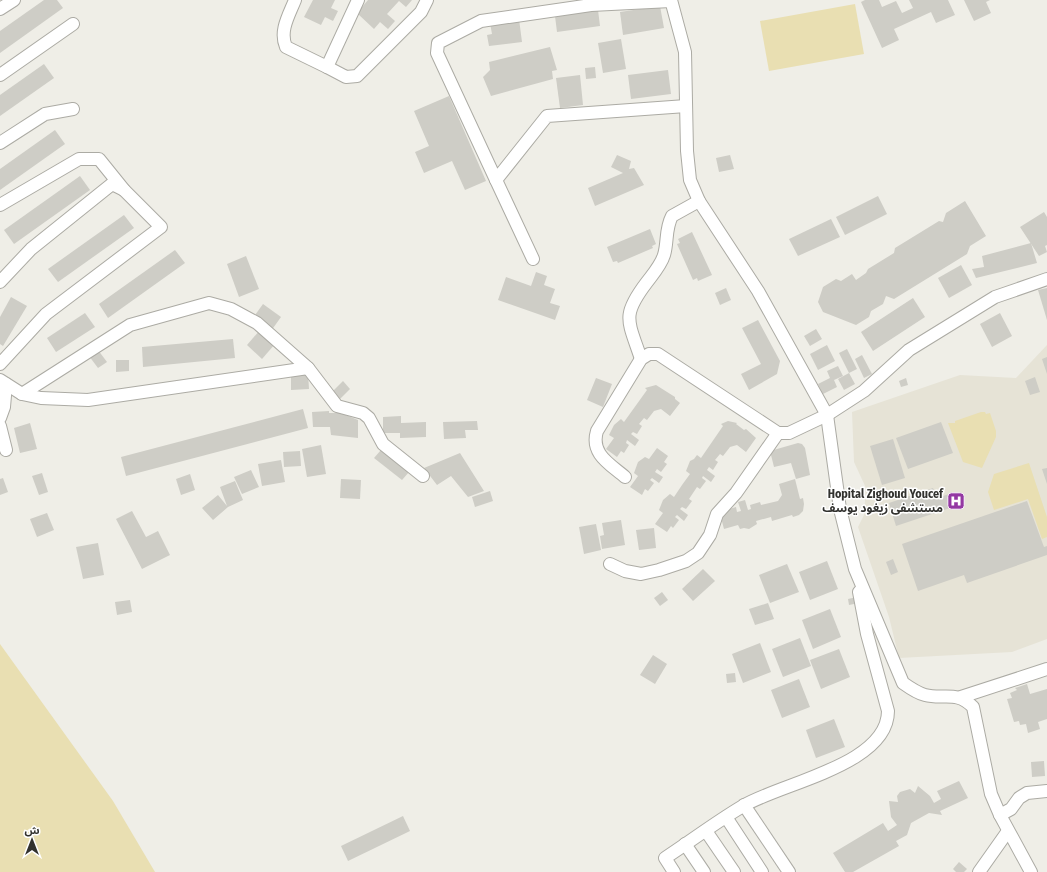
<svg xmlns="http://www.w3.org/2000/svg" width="1047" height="872" font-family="'Fira Sans Condensed','Noto Sans Arabic',sans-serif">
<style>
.built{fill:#e6e3d6}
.green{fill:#e9dfb2}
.building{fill:#cecdc6}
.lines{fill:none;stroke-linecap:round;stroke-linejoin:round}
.minor-casing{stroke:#acaba4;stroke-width:14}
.minor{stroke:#fff;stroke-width:12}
.labels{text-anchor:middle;stroke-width:3;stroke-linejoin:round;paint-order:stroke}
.poi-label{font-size:12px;font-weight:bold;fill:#32322f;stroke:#fff;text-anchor:end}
</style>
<rect width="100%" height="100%" fill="#efeee7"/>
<path class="built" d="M1047 345V639L1012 652 899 658 889 617 858 527 864 515 866 488 854 462 852 412 960 375 1016 378Z"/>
<g class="green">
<path d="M855 4 864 54 769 71 760 21Z"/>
<path d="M981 412H985L986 414 990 413 996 431V437L982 468 963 462 948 423H955V421Z"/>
<path d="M1029 463 1047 517V537L1042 539 1028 499 994 510 988 492 994 474Z"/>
<path d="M0 644 113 801 155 872H0Z"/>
</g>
<g class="building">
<path d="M44 0H57L63 8 0 53V31Z"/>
<path d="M313 0H335L331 8 338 11 333 21 325 17 321 25 304 17Z"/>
<path d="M368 0H412L406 7 399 1 387 14 395 21 388 29 380 22 374 29 357 13Z"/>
<path d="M865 0H879L882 7 896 1 902 13 913 8 909 0H948L955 15 936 23 931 12 894 29 899 40 882 48 861 2Z"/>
<path d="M964 0H990L986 2 991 13 974 21Z"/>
<path d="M660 6 664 28 623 35 620 12Z"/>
<path d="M598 10 600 26 557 32 555 16Z"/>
<path d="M519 19 522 42 489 46 487 35 492 34 490 23Z"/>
<path d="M621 39 626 69 603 73 598 43Z"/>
<path d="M550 47 557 70 552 71 553 79 491 96 483 77 490 70 489 62Z"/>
<path d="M44 64 54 78 0 116V95Z"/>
<path d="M595 67 596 78 586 79 585 68Z"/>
<path d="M668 70 671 94 631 99 628 75Z"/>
<path d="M580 75 583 105 560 108 556 78Z"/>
<path d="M449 96 486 181 465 190 452 161 424 173 415 152 429 146 414 111Z"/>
<path d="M55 130 65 144 0 190V169Z"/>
<path d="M617 155 631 161 629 169 634 168 644 185 595 206 588 188 623 173 611 167Z"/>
<path d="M730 155 734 169 719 172 716 158Z"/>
<path d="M80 176 90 190 14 244 4 230Z"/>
<path d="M878 196 887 214 845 235 836 217Z"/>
<path d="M965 201 986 236 970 246 967 254 894 299 886 296 883 304 871 311 869 317 856 325 823 312 818 302 823 287 836 279 841 281 852 274 856 280 866 273 868 269 894 253 895 248 939 221 943 222 946 213Z"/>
<path d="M1044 212 1047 217V245L1045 246 1047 252 1039 256 1020 227Z"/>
<path d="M124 215 134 228 58 282 48 269Z"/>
<path d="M831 219 840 237 798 256 789 239Z"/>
<path d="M650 229 656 244 652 246 653 248 618 263 617 261 613 262 607 247Z"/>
<path d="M692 232 712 275 698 281 697 278 693 280 677 244 680 243 678 239Z"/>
<path d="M1031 243 1037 263 976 278 972 269 984 267 982 256Z"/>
<path d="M175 250 185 263 108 318 99 304Z"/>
<path d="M246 256 259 289 239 297 227 264Z"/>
<path d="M961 265 972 285 949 298 938 278Z"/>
<path d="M536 272 547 276 544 285 555 289 550 303 560 306 555 320 498 300 506 277 531 286Z"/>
<path d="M726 288 731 300 720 305 715 293Z"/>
<path d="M1047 288V320L1038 290Z"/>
<path d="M11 297 27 306 3 346 0 344V317Z"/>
<path d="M913 298 925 317 873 351 861 332Z"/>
<path d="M263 304 281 317 271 331 253 318Z"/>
<path d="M85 313 95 327 56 352 47 338Z"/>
<path d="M1000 313 1012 336 992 347 980 324Z"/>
<path d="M758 320 780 361 777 374 749 390 741 374 761 364 742 328Z"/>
<path d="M816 329 822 339 810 346 804 336Z"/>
<path d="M260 330 275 344 262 359 247 345Z"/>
<path d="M233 339 235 358 143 367 142 347Z"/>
<path d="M827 345 835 361 818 370 810 354Z"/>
<path d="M847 349 857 369 849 373 839 353Z"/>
<path d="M98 350 107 362 98 368 89 356Z"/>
<path d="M862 355 872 374 864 378 855 359Z"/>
<path d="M1047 357V374L1042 359Z"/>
<path d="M116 360H129V371L116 372Z"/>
<path d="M838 366 843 376 834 380 837 387 823 394 818 384 830 378 827 371Z"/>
<path d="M849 373 855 384 844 390 838 379Z"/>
<path d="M291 374H308L309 389 291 390Z"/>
<path d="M1035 377 1040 392 1030 395 1025 381Z"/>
<path d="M596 378 612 384 603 407 587 400Z"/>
<path d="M906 378 908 385 901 387 899 381Z"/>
<path d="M343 381 350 389 340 399 333 391Z"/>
<path d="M656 385 675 397V399L680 403 670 416 661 409 654 411 647 420 644 418 639 424 642 426 637 434 633 432 631 434 639 440 635 446 627 440 626 443 629 445 624 453 621 451 617 457 606 449 614 438 609 435 614 425 621 419 624 422 647 390 645 388Z"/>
<path d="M303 409 308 428 126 476 121 457Z"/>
<path d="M329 411V413H341L358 420V438L331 435 330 427H313L312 412Z"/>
<path d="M401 416V423L426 422V437L400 438V433H383V417Z"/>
<path d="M477 421 478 430H465L466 438 444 439 443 422Z"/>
<path d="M728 421 737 423 736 424 744 430 746 429 756 438 746 452 737 445 730 447 723 456 720 454 715 460 718 462 713 470 709 467 707 470 715 476 711 482 703 476 702 478 706 481 700 489 697 487 689 499 692 501 686 509 682 507 680 509 688 515 684 521 677 515 675 517 679 520 673 528 671 526 667 532 655 524 663 513 659 510 663 500 670 494 674 497 682 485 686 489 682 485 690 474 686 471 690 461 694 459 697 455 701 458 723 426 721 424Z"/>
<path d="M941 422 953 453 908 469 896 438Z"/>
<path d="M30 423 37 449 20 453 14 428Z"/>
<path d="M893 439 905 478 882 485 870 446Z"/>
<path d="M798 443 802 444 805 448 810 475 796 479 791 463 774 467 770 451Z"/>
<path d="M321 445 326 474 307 477 302 449Z"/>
<path d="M657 448 668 456 664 462 667 464 661 472 657 469 655 472 663 477 659 483 652 478 650 480 654 483 648 491 645 489 642 495 630 487 638 476 634 473 638 462 645 457 649 459Z"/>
<path d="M381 450 409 472 402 480 374 458Z"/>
<path d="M300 451 301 466 284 467 283 452Z"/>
<path d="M460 453 484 491 468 497 451 476 437 485 424 468Z"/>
<path d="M281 460 285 482 262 486 258 464Z"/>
<path d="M1047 468V484L1042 469Z"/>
<path d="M251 470 259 487 242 494 234 477Z"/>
<path d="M42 473 48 492 39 495 32 476Z"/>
<path d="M190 474 195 490 181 495 176 479Z"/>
<path d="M3 478 8 492 0 495V479Z"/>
<path d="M341 479 361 480 360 499 340 498Z"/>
<path d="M795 479 800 499 803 498 804 504 803 511 799 515 793 517 792 515 772 521 771 517 756 521 757 524 749 529 744 528 740 529 738 525 724 529 720 514 726 512V510L736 507 737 512 741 511 738 502 745 500 748 510 751 509 750 505 760 502 761 505 778 501 782 495 779 484Z"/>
<path d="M235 481 243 500 228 507 213 520 202 508 218 495 227 506 220 487Z"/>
<path d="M933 488 937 498 949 494 953 507 896 526 889 503Z"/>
<path d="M490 491 493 501 475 507 472 497Z"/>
<path d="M1027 501 1044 547 1047 546V555L967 583 964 575 918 591 902 544Z"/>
<path d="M132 511 146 537 158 531 170 555 142 569 116 519Z"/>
<path d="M47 513 54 530 37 537 30 519Z"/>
<path d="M621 520 625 545 602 549 600 536 604 535 602 523Z"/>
<path d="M596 524 601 550 584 554 579 527Z"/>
<path d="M654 528 656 548 639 550 636 530Z"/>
<path d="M98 543 104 575 83 579 76 547Z"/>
<path d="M893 559 898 572 891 575 886 562Z"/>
<path d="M827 561 838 589 810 600 799 572Z"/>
<path d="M787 564 799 592 770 603 759 575Z"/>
<path d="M703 569 715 581 693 601 682 589Z"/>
<path d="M662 592 668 600 660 606 654 598Z"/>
<path d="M857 597 859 603 849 605 848 599Z"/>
<path d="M130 600 132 612 117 615 115 602Z"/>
<path d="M768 603 774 619 755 625 749 609Z"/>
<path d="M830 609 841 637 813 649 802 620Z"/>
<path d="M800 638 811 666 783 677 772 649Z"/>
<path d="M760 643 771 672 743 683 732 654Z"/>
<path d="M839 649 850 677 821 689 810 660Z"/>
<path d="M653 655 667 664 655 684 640 675Z"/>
<path d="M735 673 736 682 727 683 726 674Z"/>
<path d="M799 679 810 707 782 718 771 690Z"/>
<path d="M1027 684 1030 694 1047 689V719L1038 722 1040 729 1028 733 1026 724 1020 725 1019 721 1014 722 1007 699 1012 698 1010 693 1017 690 1015 688Z"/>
<path d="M834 719 845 747 816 758 806 730Z"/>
<path d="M1044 761 1045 776 1032 777 1031 762Z"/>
<path d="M959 781 968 798 940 811 942 815 929 813 911 823 907 835 896 841 899 846 853 872H845L833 853 883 823 888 831 897 825 891 817 889 801 898 802 897 796 900 792 910 789 915 793 918 786 930 796 934 803 941 799 937 791Z"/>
<path d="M403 816 410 831 348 861 341 846Z"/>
<path d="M959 862 967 869 964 872H956L953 869Z"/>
</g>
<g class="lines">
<defs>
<g id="minor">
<path d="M295 0C289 15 279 31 286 47L327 67 358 0"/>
<path d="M671 0 685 52 687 151 690 180 699 201 758 291 827 415 840 509 855 569 903 683C910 688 917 693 925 695 944 700 956 690 973 707L991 794 1000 815 1031 872"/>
<path d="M671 1 591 5 481 21 438 43 437 53 496 180 547 116 686 106"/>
<path d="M0 9 14 0"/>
<path d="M327 67 346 77 357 76 421 12 427 0"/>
<path d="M0 75 73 24"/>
<path d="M0 143 45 114 73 109"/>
<path d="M496 180 533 259"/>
<path d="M0 205 79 159H99L124 190 161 227 46 314 0 364"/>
<path d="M0 282 31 249 112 184 124 190"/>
<path d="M641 359C628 320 621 316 647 282 653 274 661 265 664 255 668 242 665 229 672 216L699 201"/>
<path d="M0 380 22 394 41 398 88 400 308 368"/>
<path d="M22 394 130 325 209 303 231 309 257 323 308 368 337 406 363 413 369 418 383 444 423 476"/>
<path d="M0 418 4 407 6 384"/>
<path d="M0 426 6 450"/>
<path d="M625 477C610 464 590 454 597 431L641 359 649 354H658L778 433H789L827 415 864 391 909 350 995 297 1047 279"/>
<path d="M610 564 625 571 641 574 659 570 686 561 698 553 710 535 717 514 736 493 778 433"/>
<path d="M961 697 1047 669"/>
<path d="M744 805 789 872"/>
<path d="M1000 815 1011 809 1019 798 1027 793 1047 791"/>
<path d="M726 817 762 872"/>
<path d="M706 831 734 872"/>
<path d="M685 844 704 872"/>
<path d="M674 872 665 858C691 841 716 822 743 806 781 783 888 765 888 711L867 634 859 592"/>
<path d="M979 872 1008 831"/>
</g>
</defs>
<use href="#minor" class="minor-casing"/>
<use href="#minor" class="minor"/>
</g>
<defs>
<symbol id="hospital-square" viewBox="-11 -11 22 22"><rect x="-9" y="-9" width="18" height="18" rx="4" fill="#9438a3" stroke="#fff"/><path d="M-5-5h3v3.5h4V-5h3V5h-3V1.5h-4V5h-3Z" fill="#fff"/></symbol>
</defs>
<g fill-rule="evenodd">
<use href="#hospital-square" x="946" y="491" width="20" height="20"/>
</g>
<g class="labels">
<g class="poi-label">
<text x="943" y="498">Hopital Zighoud Youcef<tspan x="943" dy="14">مستشفى زيغود يوسف</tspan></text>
</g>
</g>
<g transform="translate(32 840)" stroke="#ffffff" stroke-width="3" paint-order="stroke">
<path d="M0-3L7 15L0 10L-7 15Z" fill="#32322f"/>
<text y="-6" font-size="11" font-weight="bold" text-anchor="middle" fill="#32322f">ش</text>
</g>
</svg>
